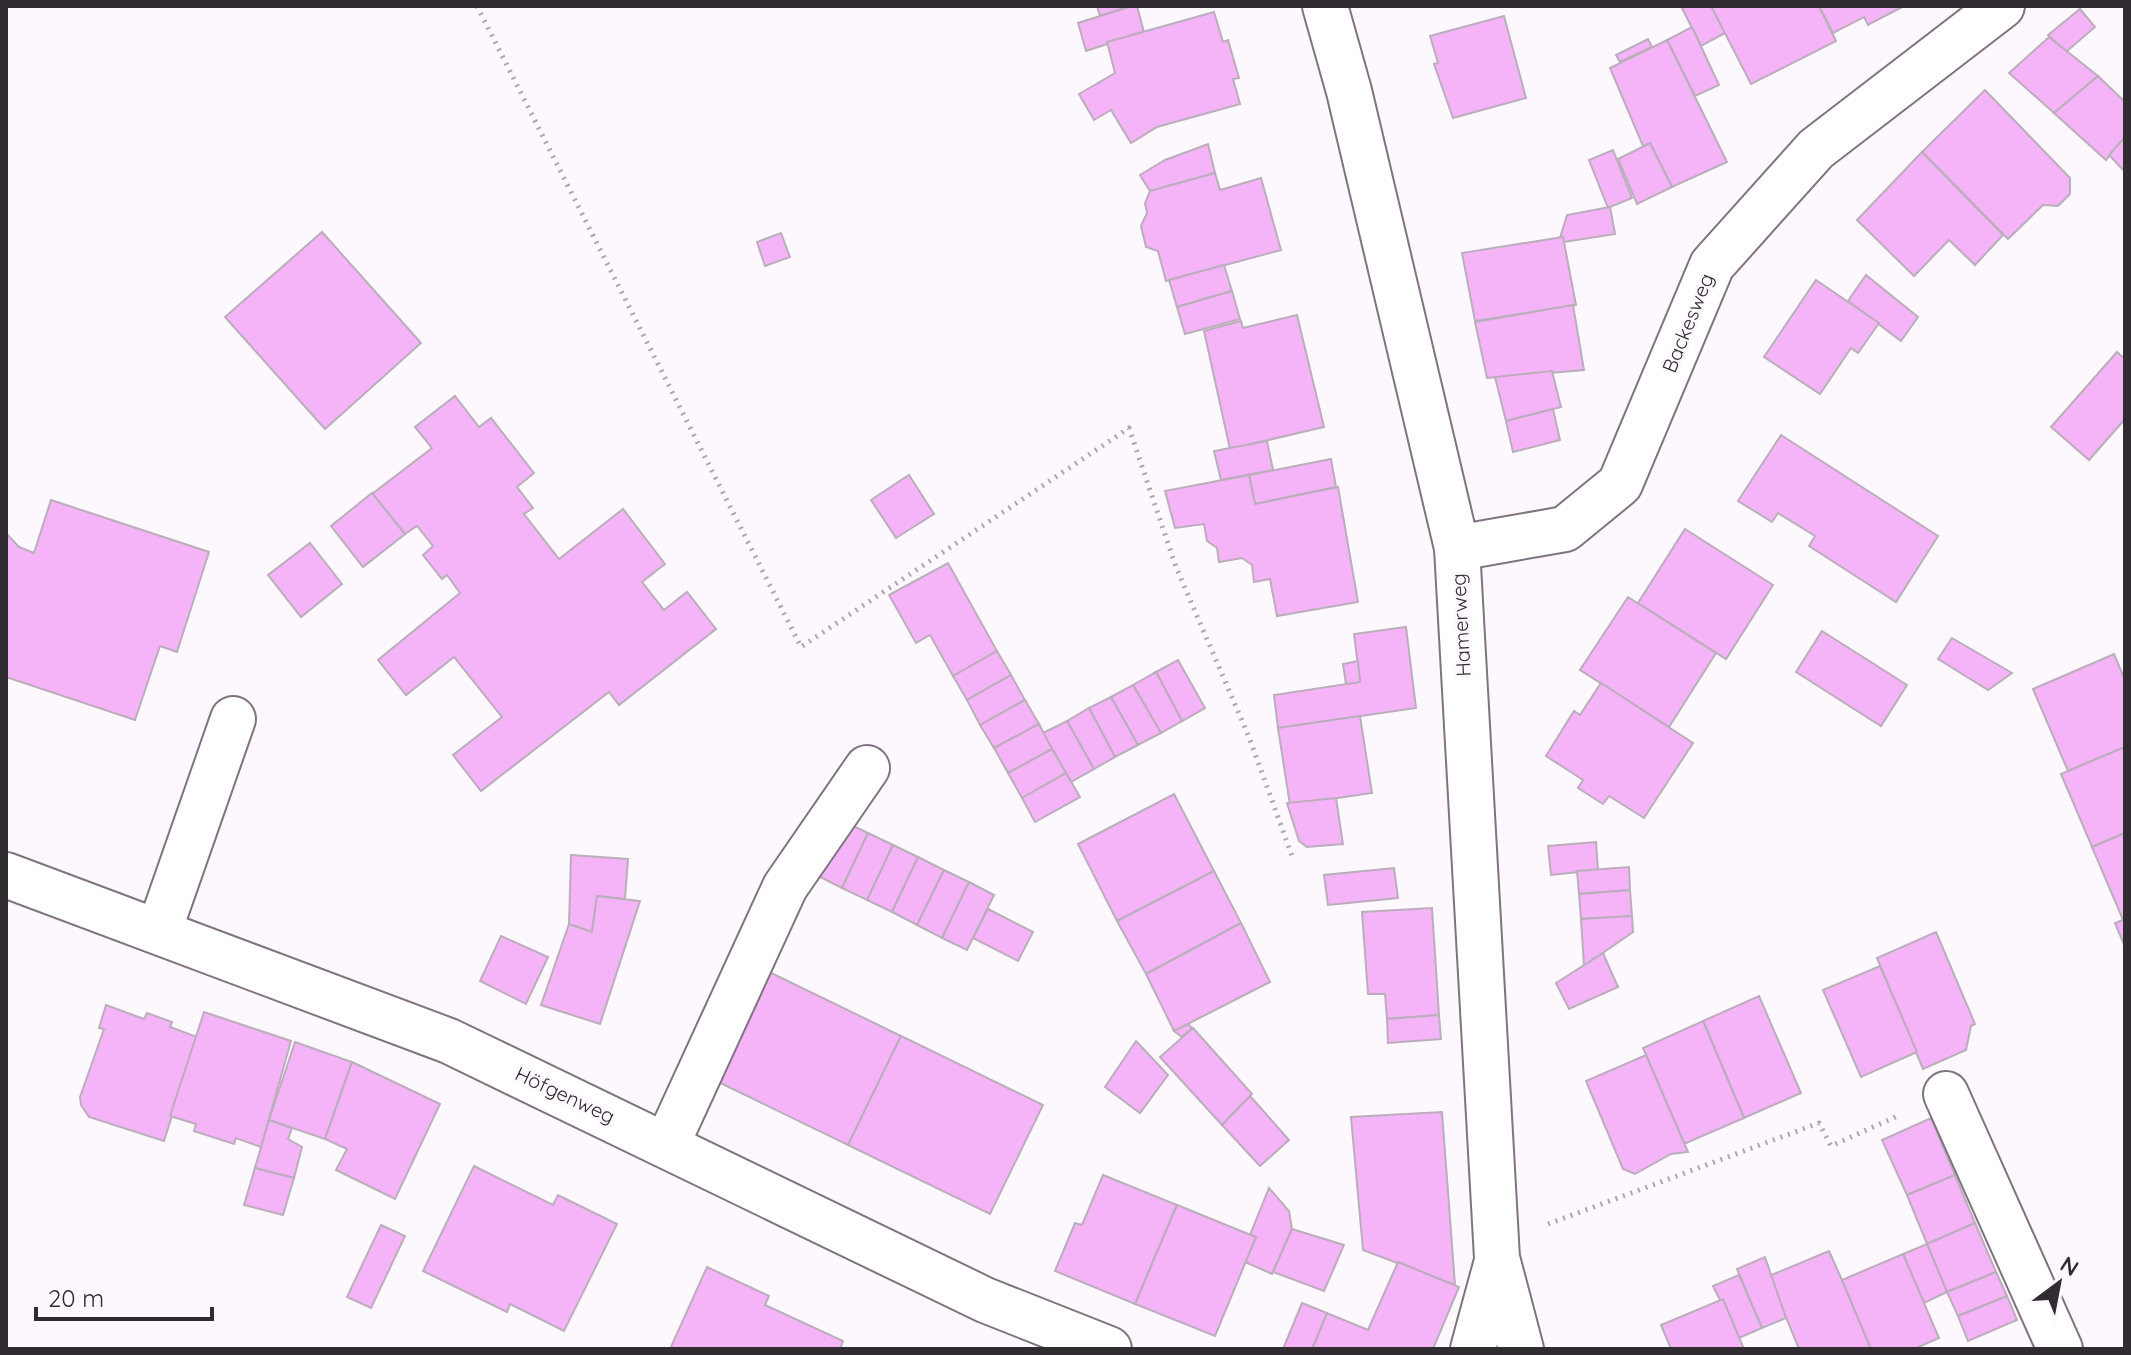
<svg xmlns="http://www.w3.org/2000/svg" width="2131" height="1355" font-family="Quicksand,sans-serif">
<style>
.building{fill:#f5b4f8;stroke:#bbaebb;stroke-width:2}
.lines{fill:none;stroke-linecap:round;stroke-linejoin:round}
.minor-casing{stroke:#7f737f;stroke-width:48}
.path{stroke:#aca7ad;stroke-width:5;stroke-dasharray:2 6;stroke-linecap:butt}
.minor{stroke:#fff;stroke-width:44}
.labels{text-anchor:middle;stroke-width:6;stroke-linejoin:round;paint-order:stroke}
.street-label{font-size:20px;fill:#312c31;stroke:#fdf8fe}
</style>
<rect width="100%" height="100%" fill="#fdf8fe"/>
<g class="building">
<path d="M1097 6H1132L1100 16Z"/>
<path d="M1132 6H1137L1144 32 1086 51 1078 23Z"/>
<path d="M1681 6H1711L1725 33 1701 46Z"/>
<path d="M1711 6H1819L1836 41 1751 84Z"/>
<path d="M1819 6H1904L1868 25 1864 17 1833 33Z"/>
<path d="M2080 9 2095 27 2066 52 2048 35Z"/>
<path d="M1214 12 1223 42 1228 40 1239 78 1233 79 1240 104 1157 127 1131 143 1111 110 1094 120 1079 94 1115 73 1107 42Z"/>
<path d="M1504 16 1526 98 1453 118 1434 64 1438 63 1430 36Z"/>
<path d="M1692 27 1719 85 1695 96 1667 40Z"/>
<path d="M2049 37 2098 76 2054 113 2009 73Z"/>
<path d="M1648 39 1652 47 1620 62 1616 55Z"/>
<path d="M1667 40 1727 162 1672 187 1650 143 1643 146 1610 68Z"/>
<path d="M2098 76 2125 102V137L2106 160 2054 113Z"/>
<path d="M1985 90 2070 178V194L2058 206 2043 205 2008 239 1922 152Z"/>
<path d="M2125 137V172L2109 155Z"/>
<path d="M1650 143 1672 187 1637 204 1618 159Z"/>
<path d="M1208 144 1215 173 1150 191 1140 175 1165 160Z"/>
<path d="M1613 150 1632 198 1608 208 1589 160Z"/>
<path d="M1922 152 2003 235 1975 265 1949 240 1914 276 1857 220Z"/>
<path d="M1215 173 1220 190 1261 178 1281 250 1166 281 1158 251 1146 247 1141 226 1147 213 1145 203 1150 191Z"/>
<path d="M1610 207 1615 234 1564 242 1560 238 1567 215Z"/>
<path d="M322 232 421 343 325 429 225 317Z"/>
<path d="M781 233 790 257 765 266 757 242Z"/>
<path d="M1563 237 1576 305 1475 321 1462 253Z"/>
<path d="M1224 265 1232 291 1177 307 1169 280Z"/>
<path d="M1866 275 1918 317 1901 341 1848 301Z"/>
<path d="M1816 280 1879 323 1858 353 1851 348 1820 394 1764 357Z"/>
<path d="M1232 291 1240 319 1185 334 1177 307Z"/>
<path d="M1573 305 1584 370 1487 378 1475 322Z"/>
<path d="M1297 315 1324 427 1230 449 1204 331 1241 321 1243 328Z"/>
<path d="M2117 352 2125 359V419L2089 460 2051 427Z"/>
<path d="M1552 371 1561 407 1506 421 1495 377Z"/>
<path d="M455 396 479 427 491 418 534 473 517 487 533 508 524 514 559 559 623 509 665 564 642 582 664 610 687 592 716 629 619 705 609 692 481 791 453 755 502 717 454 657 406 695 378 660 460 593 447 575 442 579 423 555 433 546 417 526 405 534 372 494 432 448 415 427Z"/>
<path d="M1553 409 1560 440 1513 452 1506 421Z"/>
<path d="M1781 435 1938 536 1896 602 1809 546 1815 536 1778 513 1772 522 1738 501Z"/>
<path d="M1267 441 1273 470 1221 480 1214 451Z"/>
<path d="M1331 459 1336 487 1255 504 1249 475Z"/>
<path d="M909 475 934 514 896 538 871 500Z"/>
<path d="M1249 475 1255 504 1338 487 1358 602 1277 616 1270 579 1254 582 1252 565 1242 558 1219 562 1217 548 1207 541 1204 524 1175 528 1165 491Z"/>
<path d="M372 493 405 534 363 567 331 526Z"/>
<path d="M51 500 209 552 177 652 160 646 135 720 6 677V533L19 547 34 553Z"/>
<path d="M1685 529 1773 585 1726 659 1638 603Z"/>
<path d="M310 543 342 584 301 617 268 575Z"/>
<path d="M948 563 997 651 953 676 930 635 916 643 889 595Z"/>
<path d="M1628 597 1716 653 1669 727 1580 670Z"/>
<path d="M1406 627 1416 708 1278 728 1274 695 1360 682 1354 634Z"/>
<path d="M1822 631 1907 685 1881 726 1796 672Z"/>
<path d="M1952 638 2012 673 1988 690 1938 659Z"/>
<path d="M997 651 1011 675 967 700 953 676Z"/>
<path d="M2114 654 2125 680V747L2068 771 2033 689Z"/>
<path d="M1178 660 1205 708 1182 721 1156 672Z"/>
<path d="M1358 661 1360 682 1346 684 1343 664Z"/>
<path d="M1156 672 1182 721 1161 733 1133 685Z"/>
<path d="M1011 675 1025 700 980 725 967 700Z"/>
<path d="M1601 683 1693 743 1644 818 1609 796 1603 804 1578 788 1583 780 1546 756 1574 711 1580 715Z"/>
<path d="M1133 685 1161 733 1138 745 1111 697Z"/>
<path d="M1111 697 1138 745 1115 757 1089 708Z"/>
<path d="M1025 700 1039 724 994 748 980 725Z"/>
<path d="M1089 708 1115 757 1094 769 1067 721Z"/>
<path d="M1360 716 1372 793 1290 805 1278 728Z"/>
<path d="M1067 721 1094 769 1071 782 1043 733Z"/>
<path d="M1039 724 1052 749 1008 773 994 748Z"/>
<path d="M2125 747V833L2092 847 2061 774Z"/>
<path d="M1052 749 1066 773 1022 798 1008 773Z"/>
<path d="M1066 773 1080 797 1035 822 1022 798Z"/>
<path d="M1174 794 1214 871 1117 921 1078 844Z"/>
<path d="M1336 798 1343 844 1307 847 1299 841 1287 803Z"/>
<path d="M843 821 868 833 842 888 816 875Z"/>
<path d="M868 833 893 845 867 900 842 888Z"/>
<path d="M2125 833V919L2123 920 2092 847Z"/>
<path d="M1596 842 1598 870 1551 875 1548 846Z"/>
<path d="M893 845 918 857 892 912 867 900Z"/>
<path d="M571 855 628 859 625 899 597 896 592 932 569 924Z"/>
<path d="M918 857 944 870 917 925 892 912Z"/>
<path d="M1629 867 1630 890 1579 894 1577 871Z"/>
<path d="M1394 868 1398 898 1328 905 1324 875Z"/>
<path d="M944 870 969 882 942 938 917 925Z"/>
<path d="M1214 871 1241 923 1146 974 1117 921Z"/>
<path d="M969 882 994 895 967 950 942 938Z"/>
<path d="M1630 890 1632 916 1581 919 1579 894Z"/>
<path d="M597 896 640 901 600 1024 541 1005 569 924 592 932Z"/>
<path d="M1432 908 1439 1015 1387 1019 1385 994H1368L1362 912Z"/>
<path d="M988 909 1033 932 1018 961 973 938Z"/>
<path d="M1632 916 1633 932 1584 966 1581 919Z"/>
<path d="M2125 919V947L2115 923Z"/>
<path d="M1241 923 1270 982 1174 1031 1146 974Z"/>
<path d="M1936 932 1975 1024 1971 1026 1966 1050 1923 1069 1877 958Z"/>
<path d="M501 936 548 957 526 1004 480 981Z"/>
<path d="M1603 953 1618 987 1569 1009 1556 983Z"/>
<path d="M1880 966 1917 1052 1861 1077 1823 990Z"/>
<path d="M763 969 901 1036 848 1145 710 1078Z"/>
<path d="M1759 996 1801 1093 1744 1118 1703 1021Z"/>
<path d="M106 1005 144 1019 147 1013 172 1022 170 1027 197 1037 164 1141 89 1117 81 1105 80 1097 104 1029 99 1028Z"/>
<path d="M204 1012 291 1041 261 1147 236 1138 234 1144 194 1131 196 1124 170 1116Z"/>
<path d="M1439 1015 1441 1039 1388 1043 1387 1019Z"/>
<path d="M1703 1021 1744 1118 1684 1144 1643 1048Z"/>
<path d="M1188 1024 1192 1028 1182 1037 1174 1031Z"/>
<path d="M1193 1028 1252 1094 1222 1125 1160 1057Z"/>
<path d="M901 1036 1043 1105 990 1214 848 1145Z"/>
<path d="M1136 1041 1168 1075 1140 1113 1105 1087Z"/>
<path d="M295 1042 352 1062 325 1139 269 1120Z"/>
<path d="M1646 1055 1688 1152 1671 1154 1635 1174 1623 1169 1586 1081Z"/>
<path d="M352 1062 440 1104 395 1199 336 1170 347 1149 325 1139Z"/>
<path d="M1250 1096 1289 1140 1260 1166 1222 1125Z"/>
<path d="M1442 1112 1455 1285 1363 1250 1351 1117Z"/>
<path d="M1931 1118 1955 1175 1907 1195 1882 1140Z"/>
<path d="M269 1120 292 1128 288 1139 302 1147 294 1178 255 1168Z"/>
<path d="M474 1166 553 1205 558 1195 617 1224 564 1331 510 1304 507 1312 423 1271Z"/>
<path d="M255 1168 294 1178 283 1215 244 1205Z"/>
<path d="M1103 1175 1177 1205 1135 1304 1055 1271 1075 1223 1082 1225Z"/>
<path d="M1955 1175 1975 1223 1927 1244 1907 1195Z"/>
<path d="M1269 1188 1289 1211 1292 1229 1272 1274 1245 1262 1256 1237 1250 1235Z"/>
<path d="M1177 1205 1256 1237 1215 1336 1135 1304Z"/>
<path d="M1975 1223 1996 1272 1947 1292 1927 1244Z"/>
<path d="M381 1225 405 1236 371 1308 347 1297Z"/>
<path d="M1292 1229 1344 1245 1324 1291 1273 1272Z"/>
<path d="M1927 1244 1947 1292 1924 1303 1903 1254Z"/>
<path d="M1829 1251 1842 1280 1871 1349H1799L1769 1276Z"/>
<path d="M1903 1254 1939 1338 1914 1349H1871L1842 1280Z"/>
<path d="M1765 1257 1786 1318 1762 1328 1737 1269Z"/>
<path d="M1398 1262 1459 1287 1433 1349H1312L1327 1313 1368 1330Z"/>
<path d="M707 1267 769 1296 765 1305 843 1341 840 1349H670Z"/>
<path d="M1996 1272 2007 1296 1958 1316 1947 1292Z"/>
<path d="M1739 1275 1762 1328 1739 1338 1713 1286Z"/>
<path d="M2007 1296 2017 1320 1968 1341 1958 1316Z"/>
<path d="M1723 1299 1744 1349H1671L1661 1325Z"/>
<path d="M1302 1303 1327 1313 1312 1349H1283Z"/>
</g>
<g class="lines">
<defs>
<g id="minor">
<path d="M1325 6 1349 91 1457 548 1497 1258 1521 1349"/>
<path d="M1457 548 1565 529 1620 484 1712 265 1816 149 2002 6"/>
<path d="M6 875 449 1041 985 1300 1109 1349"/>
<path d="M159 931 233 719"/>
<path d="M1946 1094 2060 1349"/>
<path d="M667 1144 785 887 867 768"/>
<path d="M1473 1349 1497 1261"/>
</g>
</defs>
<use href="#minor" class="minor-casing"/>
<g class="path">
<path d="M477 6 801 647 1129 428 1176 567 1249 737 1292 856"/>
<path d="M1548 1224 1819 1123 1831 1146 1900 1115"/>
</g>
<use href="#minor" class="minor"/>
</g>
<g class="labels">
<g class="street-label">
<text transform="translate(1688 323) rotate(-68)" y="7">Backesweg</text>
<text transform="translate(1461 625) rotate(-93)" y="7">Hamerweg</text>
<text transform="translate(565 1095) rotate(25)" y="7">Höfgenweg</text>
</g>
</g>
<rect width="2131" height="1355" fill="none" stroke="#312c31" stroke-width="16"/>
<g transform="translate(2059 1283) rotate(32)" stroke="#fdf8fe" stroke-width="6" paint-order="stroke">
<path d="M0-6L14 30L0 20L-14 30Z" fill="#312c31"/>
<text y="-12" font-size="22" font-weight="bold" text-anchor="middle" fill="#312c31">N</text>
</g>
<path d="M36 1307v12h176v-12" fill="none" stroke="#312c31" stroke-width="4"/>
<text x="48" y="1307" font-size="24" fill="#312c31" stroke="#fdf8fe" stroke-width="6" paint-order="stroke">20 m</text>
</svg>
